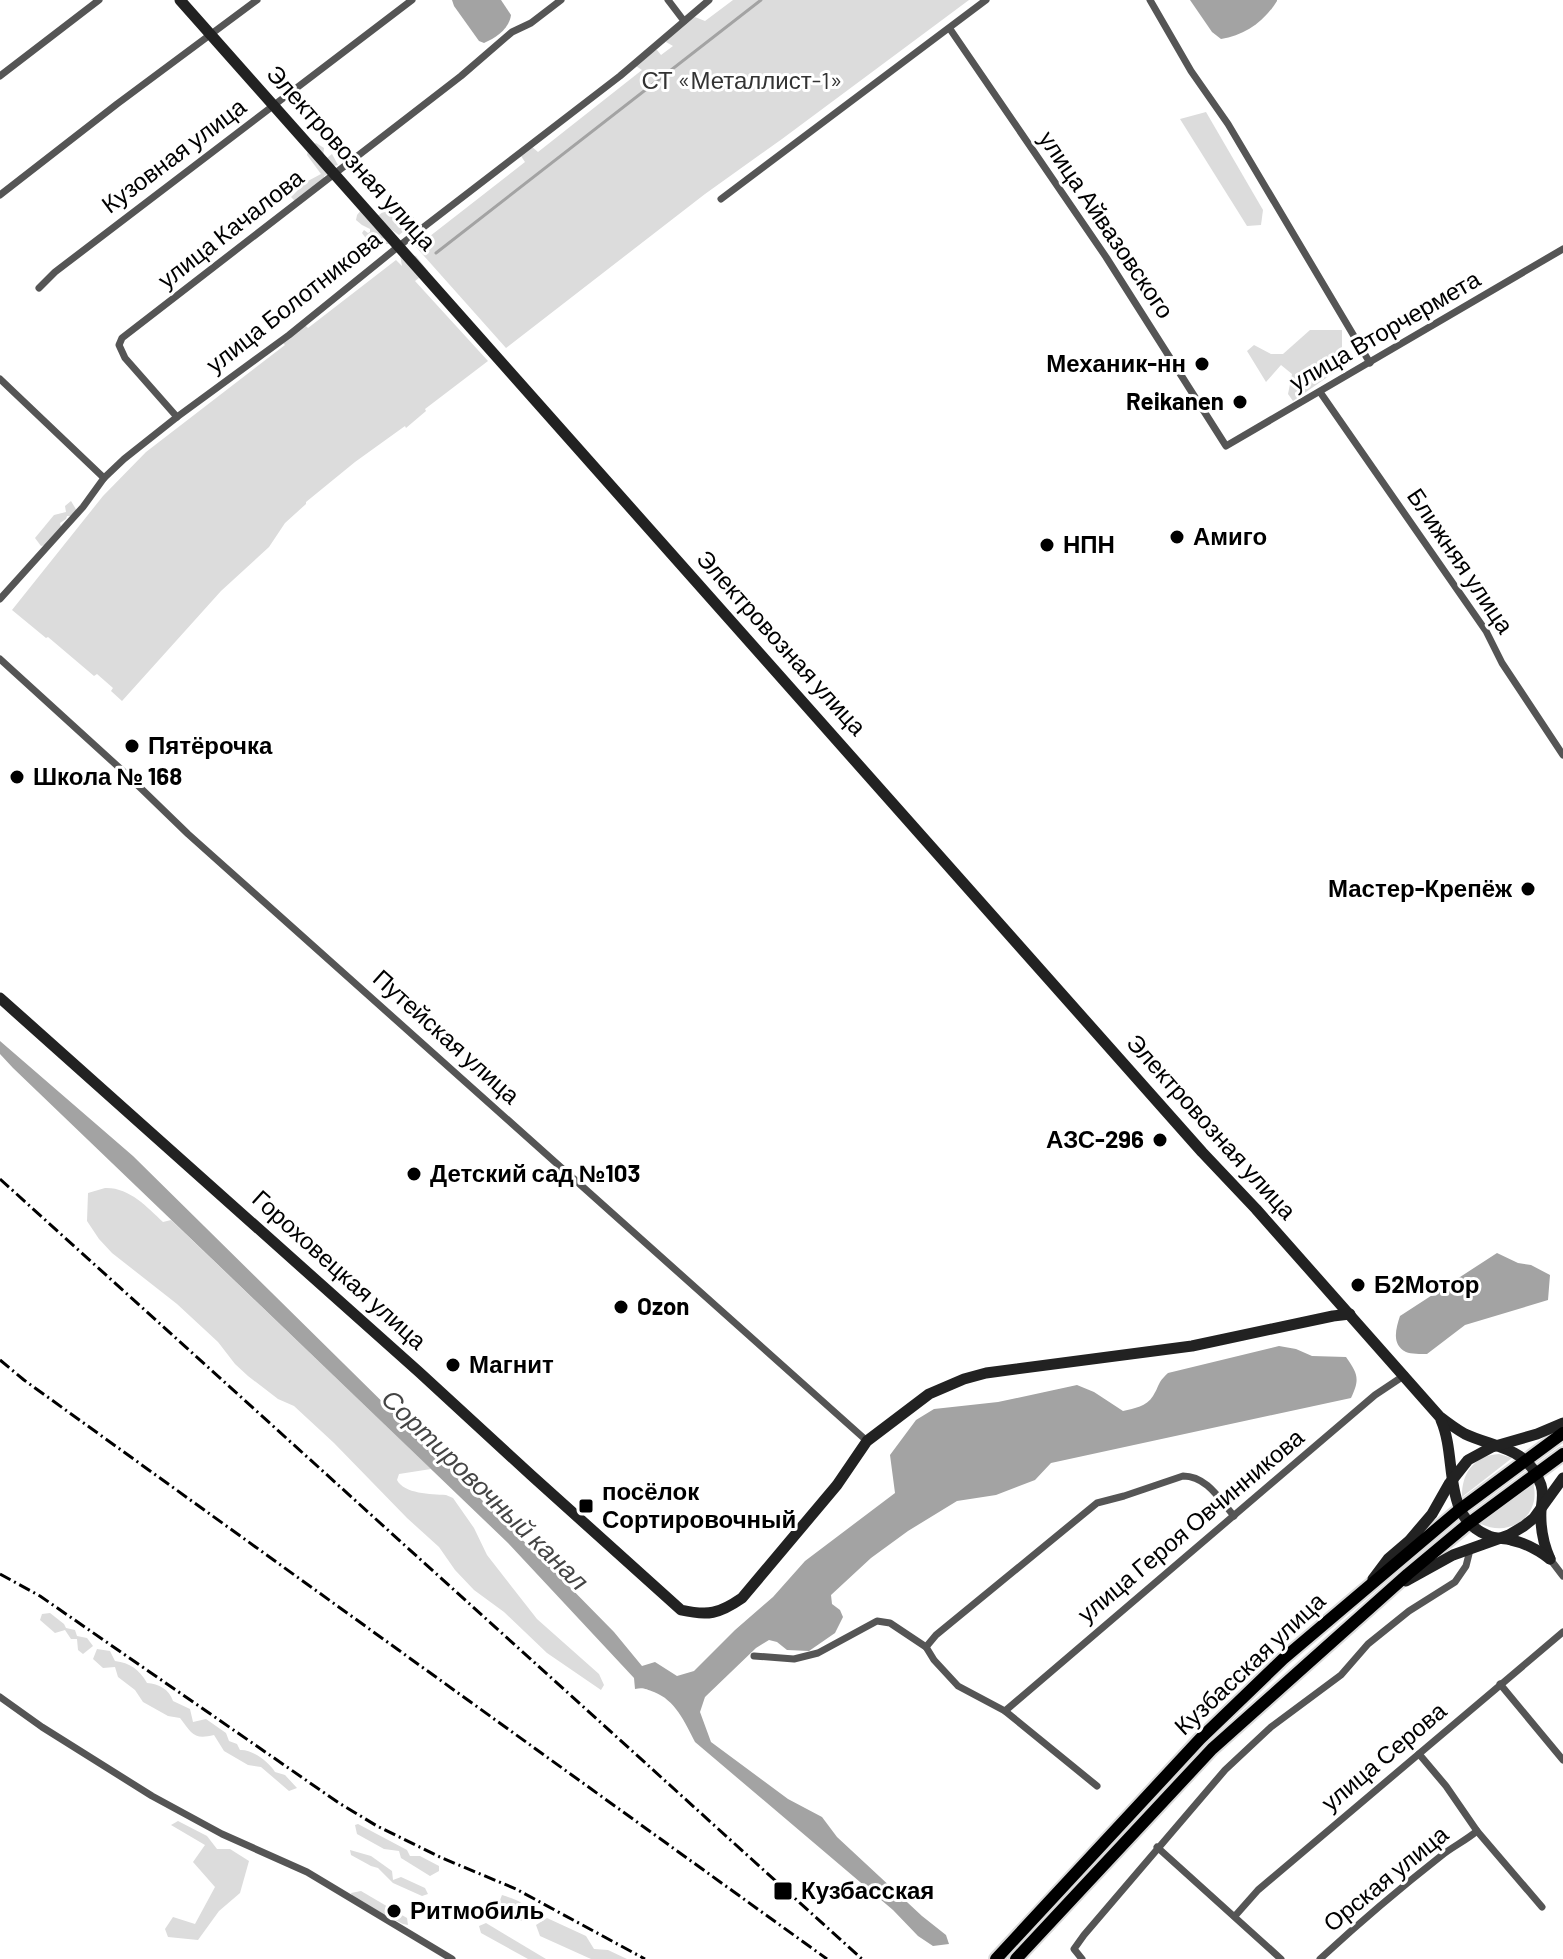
<svg xmlns="http://www.w3.org/2000/svg" width="1563" height="1959" font-family="Barlow,sans-serif">
<style>
.green{fill:#dcdcdc}
.water{fill:#a3a3a3}
.lines{fill:none;stroke-linecap:round;stroke-linejoin:round}
.stream{stroke:#a3a3a3;stroke-width:3}
.primary-casing{stroke:#dbdbdb;stroke-width:16}
.street{stroke:#555;stroke-width:7}
.secondary{stroke:#222;stroke-width:11}
.primary{stroke:#000;stroke-width:12}
.rail{stroke:#000;stroke-width:3;stroke-dasharray:12 4 2 4;stroke-linecap:butt}
.poi-dot{fill:#000;stroke:#fff;stroke-width:3}
.labels{text-anchor:middle;stroke-width:6;stroke-linejoin:round;paint-order:stroke}
.park-label{font-size:24px;fill:#333;stroke:#fff}
.street-label{font-size:24px;fill:#000;stroke:#fff}
.poi-label{font-size:24px;font-weight:bold;fill:#000;stroke:#fff;text-anchor:start}
.water-label{font-size:26px;font-style:italic;fill:#444;stroke:#fff}
</style>
<rect width="100%" height="100%" fill="#fff"/>
<g class="green">
<path d="M733 0H969L782 139 705 194 506 348 416 247 525 162 521 156 531 146 538 152 642 70 636 66 645 50H657L661 55 673 46 666 42C671 30 684 23 695 17L705 21Z"/>
<path d="M1206 112 1263 210 1261 225 1247 226 1180 119Z"/>
<path d="M316 143 324 148 323 157 327 158 332 154 338 165 334 166 330 173 324 176V184L297 200H294L291 197 306 182 321 174 307 155 309 147Z"/>
<path d="M362 209 369 215H379L384 211 391 213 393 219 404 226 414 217 413 223 416 222 420 226 417 230H413L410 226 399 235 389 228 392 244H381L377 248 371 245 362 233 364 230 368 233 370 232V229L362 225 356 220 357 215Z"/>
<path d="M403 253 416 256 428 271 415 281 488 361 425 409 426 411 406 428 405 426 355 462 306 502V504L285 523 269 547 221 591 122 701 111 691 113 688 97 674 94 676 48 637 46 638 12 610 103 496 146 452 285 345 283 343 305 325 308 328 396 260 402 266 400 255Z"/>
<path d="M1310 330H1342V367L1293 401 1288 394 1292 374 1281 365 1266 382 1247 351 1254 345 1271 354H1283Z"/>
<path d="M71 501 77 511 73 516H67L66 519 60 523 61 527 46 545 41 546 35 538 54 515 66 512 65 506Z"/>
<path d="M105 1188C129 1187 147 1207 163 1222L171 1220 431 1469 399 1474 397 1480C404 1494 431 1494 446 1495L453 1498 474 1528 487 1555 537 1619 599 1674 604 1685 601 1690 547 1653 504 1612 474 1590 455 1570 439 1547 407 1518 334 1443 294 1406 278 1399 248 1376 235 1364 218 1342 177 1304 112 1253 99 1239 87 1221 88 1193Z"/>
<path d="M1499 1454 1512 1458 1462 1497C1461 1473 1475 1455 1499 1454Z"/>
<path d="M1533 1483C1542 1515 1511 1538 1481 1524Z"/>
<path d="M50 1613 64 1624 66 1628 75 1630 77 1636 87 1638 93 1646 83 1654 78 1650 77 1639H71L65 1630 55 1633 40 1620 42 1614Z"/>
<path d="M97 1649 110 1651 115 1661C130 1663 139 1669 147 1683 159 1684 169 1689 173 1701L190 1709 193 1722 206 1719 226 1733 229 1741 237 1744 240 1750C252 1749 269 1762 275 1772L285 1775 297 1788 289 1791 261 1767 248 1765 224 1751 214 1735C194 1740 192 1734 180 1718L168 1716 143 1702 135 1690 118 1677 115 1667 103 1668 93 1659Z"/>
<path d="M178 1821 207 1836 217 1849H230L249 1861 240 1893 219 1911 198 1940 168 1937 165 1929 173 1917 195 1924 215 1887 193 1862 205 1845 171 1825Z"/>
<path d="M358 1824 407 1850 410 1856H420L439 1866V1871L430 1876 401 1858 399 1851 384 1849 357 1834 355 1825Z"/>
<path d="M350 1850 371 1856 392 1871 393 1880 401 1877 425 1888 428 1894 422 1896 393 1883 378 1868 371 1866 351 1855Z"/>
<path d="M361 1891 407 1918 408 1925 403 1924 353 1898 351 1893Z"/>
<path d="M502 1895C514 1899 527 1902 530 1915L523 1921 507 1917 498 1905Z"/>
<path d="M547 1918 586 1936 594 1949 608 1950 627 1959H591L540 1936 536 1925Z"/>
<path d="M486 1923 546 1959H528L481 1933 479 1926Z"/>
</g>
<g class="water">
<path d="M452 0H501L511 15C509 29 496 38 484 43L479 41 454 6Z"/>
<path d="M1190 0H1277V1C1265 21 1244 36 1221 39L1212 32Z"/>
<path d="M0 1041 133 1156 557 1574 614 1632 642 1666 655 1662 677 1676 694 1671 735 1630 773 1597 805 1561 895 1493 890 1455 916 1420 934 1409 998 1402 1077 1385 1094 1392 1123 1411C1135 1408 1146 1407 1153 1396 1160 1385 1157 1383 1168 1373L1279 1346 1296 1349 1312 1356 1346 1357C1358 1374 1360 1379 1351 1398L1051 1463 1035 1480 996 1495 957 1501 908 1531 871 1558 831 1595 832 1604 840 1610 843 1617 835 1633 809 1651 787 1650 777 1642 769 1640 756 1648 705 1697 700 1712 711 1742 788 1799 822 1817 837 1837 922 1916 946 1935 949 1944 933 1946 918 1936 893 1910 695 1742C685 1722 675 1700 654 1692 646 1689 643 1687 635 1689L634 1678 508 1543 13 1068 0 1054Z"/>
<path d="M1497 1253 1518 1263 1531 1265 1550 1275 1548 1300 1465 1325 1427 1354C1421 1354 1411 1354 1406 1352 1391 1345 1396 1328 1400 1316Z"/>
</g>
<g class="lines">
<path class="stream" d="M436 253 761 0"/>
<defs>
<g id="primary">
<path d="M996 1959 1200 1739 1283 1659 1459 1510 1563 1433"/>
<path d="M1016 1959 1212 1749 1408 1574 1468 1524 1563 1454"/>
</g>
</defs>
<use href="#primary" class="primary-casing"/>
<g class="street">
<path d="M668 0 684 21"/>
<path d="M1150 0 1191 71 1228 124 1370 363"/>
<path d="M950 29 1106 257 1226 446 1563 249"/>
<path d="M0 76 99 0"/>
<path d="M0 195 117 104 257 0"/>
<path d="M721 199 986 0"/>
<path d="M39 288 55 272 412 0"/>
<path d="M0 379 104 478"/>
<path d="M1320 392 1486 631 1502 663 1563 755"/>
<path d="M177 417 125 358 119 345 122 338 461 76 512 32 531 23 561 0"/>
<path d="M0 599 83 507 104 478 124 459 177 417 289 335 399 246 620 76 709 0"/>
<path d="M0 659 124 772 188 834 867 1441"/>
<path d="M1550 1559 1563 1576"/>
<path d="M926 1647 936 1635 1097 1503 1124 1496 1183 1476C1207 1476 1220 1500 1234 1516"/>
<path d="M754 1656 794 1659 818 1653 877 1621 890 1623 926 1647 934 1660 958 1686 1005 1711 1097 1786"/>
<path d="M1500 1684 1563 1760"/>
<path d="M0 1697 42 1727 152 1796 222 1834 307 1872 452 1959"/>
<path d="M1005 1711 1375 1395 1405 1375"/>
<path d="M1419 1754 1446 1786 1477 1831 1542 1907"/>
<path d="M1157 1847 1281 1959"/>
<path d="M1235 1916 1258 1890 1563 1632"/>
<path d="M1082 1959 1074 1949 1084 1935 1225 1770 1271 1727 1341 1675 1368 1644 1409 1611 1455 1582 1466 1566 1469 1554 1468 1549"/>
<path d="M1320 1959C1359 1923 1399 1889 1441 1856 1452 1847 1465 1841 1477 1831"/>
</g>
<g class="secondary">
<path d="M180 0 1202 1152 1256 1209 1439 1416C1448 1423 1456 1429 1465 1434 1495 1448 1528 1447 1541 1485 1544 1494 1542 1501 1541 1510 1540 1528 1543 1543 1550 1559"/>
<path d="M0 998 419 1372 531 1475 681 1610C708 1616 719 1614 742 1598L837 1485 867 1441 929 1394 964 1379 986 1373 1192 1346 1333 1316 1350 1314"/>
<path d="M1441 1420C1458 1459 1441 1516 1487 1535 1494 1539 1503 1538 1511 1540 1526 1543 1538 1550 1550 1559"/>
<path d="M1373 1579 1388 1559 1409 1541 1432 1514 1449 1484 1468 1460 1492 1447 1537 1434 1563 1423"/>
<path d="M1406 1581 1453 1555 1509 1535 1524 1526 1534 1518 1563 1478"/>
</g>
<use href="#primary" class="primary"/>
<g class="rail">
<path d="M0 1179 862 1959"/>
<path d="M0 1360 24 1380 827 1959"/>
<path d="M0 1574 40 1596 339 1803 377 1826 442 1858 516 1889 645 1959"/>
</g>
</g>
<g class="poi-dot">
<circle cx="1202" cy="364" r="8"/>
<circle cx="1240" cy="402" r="8"/>
<circle cx="1177" cy="537" r="8"/>
<circle cx="1047" cy="545" r="8"/>
<circle cx="132" cy="746" r="8"/>
<circle cx="17" cy="777" r="8"/>
<circle cx="1528" cy="889" r="8"/>
<circle cx="1160" cy="1140" r="8"/>
<circle cx="414" cy="1174" r="8"/>
<circle cx="1358" cy="1285" r="8"/>
<circle cx="621" cy="1307" r="8"/>
<circle cx="453" cy="1365" r="8"/>
<rect x="578" y="1498" width="16" height="16" rx="4"/>
<rect x="773" y="1881" width="20" height="20" rx="4"/>
<circle cx="394" cy="1911" r="8"/>
</g>
<g class="labels">
<g class="park-label">
<text x="742" y="89">СТ «Металлист-1»</text>
</g>
<g class="street-label">
<text transform="translate(174 156) rotate(-37)" y="8">Кузовная улица</text>
<text transform="translate(351 158) rotate(48)" y="8">Электровозная улица</text>
<text transform="translate(1106 225) rotate(56)" y="8">улица Айвазовского</text>
<text transform="translate(231 229) rotate(-38)" y="8">улица Качалова</text>
<text transform="translate(294 302) rotate(-38)" y="8">улица Болотникова</text>
<text transform="translate(1385 331) rotate(-30)" y="8">улица Вторчермета</text>
<text transform="translate(1460 561) rotate(56)" y="8">Ближняя улица</text>
<text transform="translate(781 643) rotate(48)" y="8">Электровозная улица</text>
<text transform="translate(446 1037) rotate(42)" y="8">Путейская улица</text>
<text transform="translate(1211 1127) rotate(48)" y="8">Электровозная улица</text>
<text transform="translate(339 1270) rotate(42)" y="8">Гороховецкая улица</text>
<text transform="translate(1191 1526) rotate(-40)" y="8">улица Героя Овчинникова</text>
<text transform="translate(1250 1664) rotate(-43)" y="8">Кузбасская улица</text>
<text transform="translate(1384 1757) rotate(-40)" y="8">улица Серова</text>
<text transform="translate(1386 1879) rotate(-39)" y="8">Орская улица</text>
</g>
<g class="poi-label">
<text x="1186" y="372" text-anchor="end">Механик-нн</text>
<text x="1224" y="410" text-anchor="end">Reikanen</text>
<text x="1193" y="545">Амиго</text>
<text x="1063" y="553">НПН</text>
<text x="148" y="754">Пятёрочка</text>
<text x="33" y="785">Школа № 168</text>
<text x="1512" y="897" text-anchor="end">Мастер-Крепёж</text>
<text x="1144" y="1148" text-anchor="end">АЗС-296</text>
<text x="430" y="1182">Детский сад №103</text>
<text x="1374" y="1293">Б2Мотор</text>
<text x="637" y="1315">Ozon</text>
<text x="469" y="1373">Магнит</text>
<text x="602" y="1500">посёлок<tspan x="602" dy="28">Сортировочный</tspan></text>
<text x="801" y="1899">Кузбасская</text>
<text x="410" y="1919">Ритмобиль</text>
</g>
<g class="water-label">
<text transform="translate(485 1490) rotate(44)" y="9">Сортировочный канал</text>
</g>
</g>
</svg>
